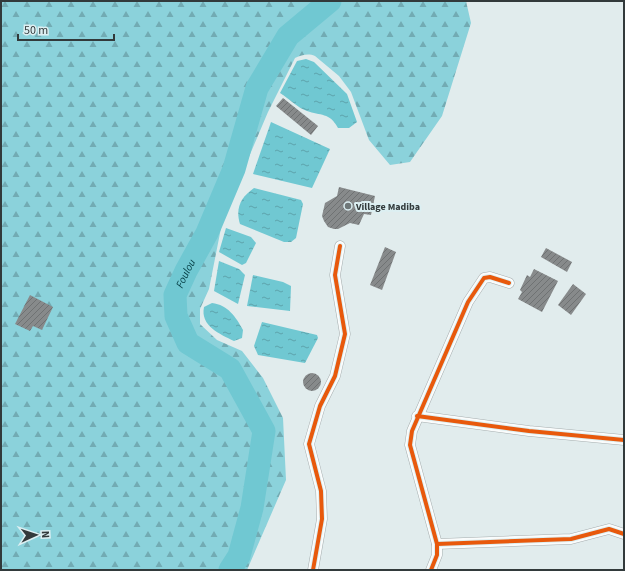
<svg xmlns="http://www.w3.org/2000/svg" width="625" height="571" font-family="'Source Sans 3',sans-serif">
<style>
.forest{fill:url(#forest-firs)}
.water{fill:url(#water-ripples)}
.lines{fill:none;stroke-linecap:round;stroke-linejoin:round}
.river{stroke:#70c8d2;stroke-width:23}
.building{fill:url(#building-hatch)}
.minor-casing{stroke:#a5adae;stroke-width:11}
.minor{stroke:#fafcfc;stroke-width:10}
.cycleway-casing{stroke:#dceff2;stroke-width:6}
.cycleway{stroke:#e8590c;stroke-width:4}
.poi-dot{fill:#6f7879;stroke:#dceff2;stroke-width:1.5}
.labels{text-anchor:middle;stroke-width:4;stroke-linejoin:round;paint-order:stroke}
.poi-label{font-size:10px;font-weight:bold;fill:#323a3b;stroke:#dceff2;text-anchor:start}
.water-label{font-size:11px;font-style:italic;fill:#053e44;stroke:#dceff2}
</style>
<defs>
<pattern id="forest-firs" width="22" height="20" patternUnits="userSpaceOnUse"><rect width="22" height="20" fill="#8bd2db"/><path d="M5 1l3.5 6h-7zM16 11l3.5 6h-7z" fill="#72abb3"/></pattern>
<pattern id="water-ripples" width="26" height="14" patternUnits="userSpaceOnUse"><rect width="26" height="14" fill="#70c8d2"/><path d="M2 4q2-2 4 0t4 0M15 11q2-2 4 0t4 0" fill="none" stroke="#5da3ac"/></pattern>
<pattern id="building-hatch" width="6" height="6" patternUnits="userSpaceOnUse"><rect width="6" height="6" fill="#878a8b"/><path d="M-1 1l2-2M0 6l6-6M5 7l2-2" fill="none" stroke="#6f7273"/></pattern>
</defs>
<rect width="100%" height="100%" fill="#e1eced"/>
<path class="forest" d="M1 1H466L471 23 442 116 410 162 390 165 369 140 351 92 339 76 315 56C308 53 302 55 295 58L268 112 223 218 209 289 200 309V324L217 340 242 351 263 378 283 418 286 480 247 570H1Z"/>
<g class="water">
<path d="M306 59 314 62 347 94 357 122 349 128H338C330 112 320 116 307 111 298 108 288 98 280 93L297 61Z"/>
<path d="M271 122 330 149 312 188 253 174Z"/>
<path d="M254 188 301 200 303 204 296 238 291 242H284L240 224C235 208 241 197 254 188Z"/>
<path d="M226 228 251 237 256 243 246 263 242 265 219 252Z"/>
<path d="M219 261 239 269 245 275 238 304 214 291Z"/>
<path d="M253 275 283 282 291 286 290 311 247 306Z"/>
<path d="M212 303C228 305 236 317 243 330L242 338 234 341C220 334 200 326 204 307Z"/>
<path d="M262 322 317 335 318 338 305 363 258 355 254 346Z"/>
</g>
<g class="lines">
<path class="river" id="s1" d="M230 570 239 556 252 508 264 431 230 369 188 343 176 316 175 295 186 271 207 233 234 169 257 88 288 36 330 1"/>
</g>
<g class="building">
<path d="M283 98 318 126 311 135 276 106Z"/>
<path d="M339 187 375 196 371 215 364 214 359 225 350 223 338 229H334L328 227 324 221 322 216 325 203 337 196Z"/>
<path d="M385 247 396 252 382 290 370 285Z"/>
<path d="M546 248 572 262 567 272 541 257Z"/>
<path d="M534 269 558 281 542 312 518 299 522 292 520 290 527 275 530 277Z"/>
<path d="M573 284 586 294 571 315 558 305Z"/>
<path d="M30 295 53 307 42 330 33 326 30 331 15 324Z"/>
<circle cx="312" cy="382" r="9"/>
</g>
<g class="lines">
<defs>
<g id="minor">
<path d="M417 416 529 431 624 440"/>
<path d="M437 544 571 539 609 529 624 534"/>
<path d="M313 570 322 519 321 491 309 444 320 406 335 376 345 334 335 275 340 246"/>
<path d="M431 570 437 555V544L410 445 412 431 468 302 484 278 490 277 509 283"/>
</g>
</defs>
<use href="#minor" class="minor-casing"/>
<use href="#minor" class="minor"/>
<defs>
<g id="cycleway">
<path d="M417 416 529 431 624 440"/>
<path d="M437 544 571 539 609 529 624 534"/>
<path d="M313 570 322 519 321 491 309 444 320 406 335 376 345 334 335 275 340 246"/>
<path d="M431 570 437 555V544L410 445 412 431 468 302 484 278 490 277 509 283"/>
</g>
</defs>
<use href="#cycleway" class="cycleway-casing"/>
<use href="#cycleway" class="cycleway"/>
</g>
<circle class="poi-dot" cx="348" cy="206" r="4"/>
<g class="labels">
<g class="poi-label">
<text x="356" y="210">Village Madiba</text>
</g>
<g class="water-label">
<text dy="4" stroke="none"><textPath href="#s1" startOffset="339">Foulou</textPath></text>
</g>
</g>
<rect width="625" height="571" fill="none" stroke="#323a3b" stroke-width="4"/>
<g transform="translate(36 535) rotate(87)" stroke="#dceff2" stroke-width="3" paint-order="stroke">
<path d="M0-3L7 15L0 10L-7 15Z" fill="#323a3b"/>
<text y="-6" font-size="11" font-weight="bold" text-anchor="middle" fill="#323a3b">N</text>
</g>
<path d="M18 34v6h96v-6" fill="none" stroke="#323a3b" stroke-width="2"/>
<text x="24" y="34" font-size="12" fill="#323a3b" stroke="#dceff2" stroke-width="3" paint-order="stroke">50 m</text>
</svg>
